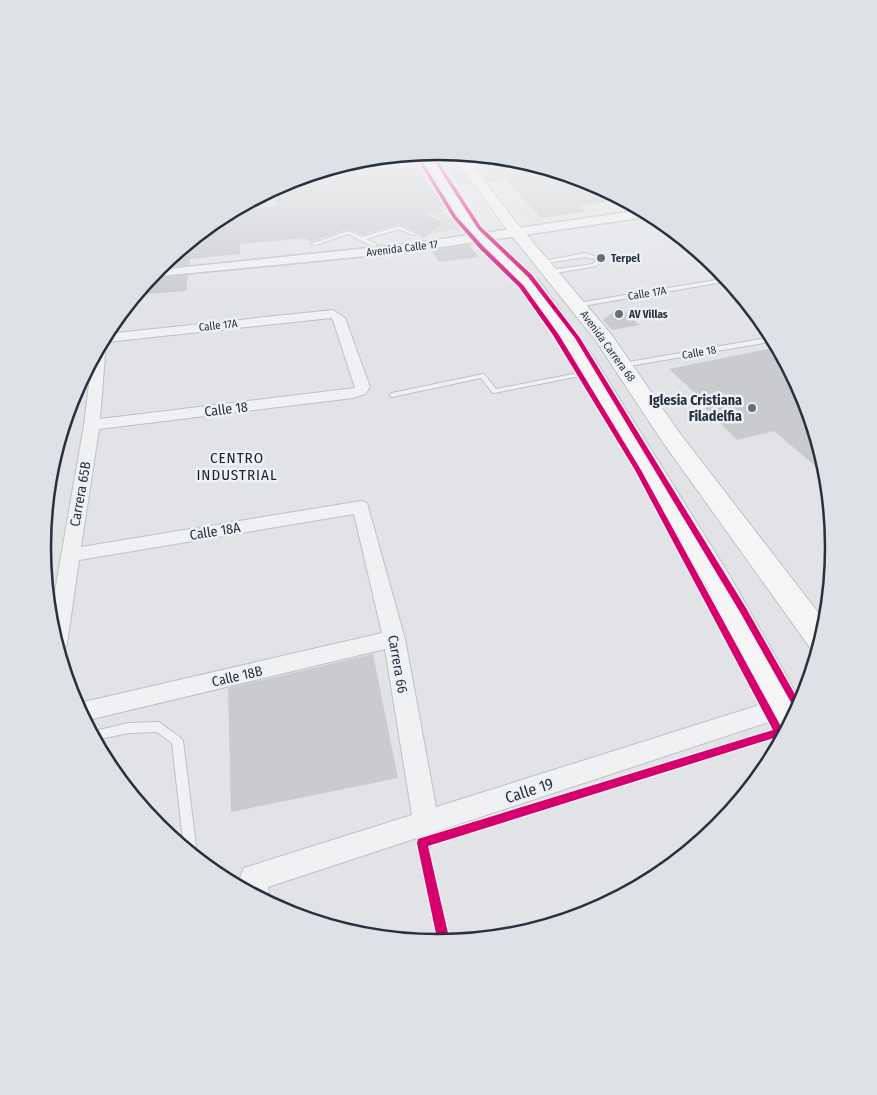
<svg xmlns="http://www.w3.org/2000/svg" width="877" height="1095" font-family="'Fira Sans Condensed',sans-serif">
<style>
.green{fill:#d2d9d1}
.building{fill:#c9cbce}
.lines{fill:none;stroke-linecap:round;stroke-linejoin:round}
.service-casing{stroke:#bfc1c4;stroke-width:2}
.minor-casing{stroke:#bfc1c4;stroke-width:2}
.tertiary-casing{stroke:#bfc1c4;stroke-width:3}
.primary-casing{stroke:#bec0c3;stroke-width:2}
.path{stroke:#c0c1c6;stroke-width:1;stroke-dasharray:2 2;stroke-linecap:butt}
.service{fill:#f0f1f3;fill-rule:evenodd}
.minor{fill:#f0f1f3;fill-rule:evenodd}
.tertiary{fill:#f0f1f3;fill-rule:evenodd}
.primary{fill:#f5f5f6;fill-rule:evenodd}
.cycleway-casing{stroke:#eef1f5;stroke-width:3}
.cycleway{fill:#d6006c;fill-rule:evenodd}
.poi-dot{fill:#696f79;stroke:#eef1f5;stroke-width:2}
.labels{text-anchor:middle;stroke-width:5;stroke-linejoin:round;paint-order:stroke}
.far-street-label{font-size:11px;fill:#28313e;stroke:#eef1f5}
.far-poi-label{font-size:11px;font-weight:bold;fill:#28313e;stroke:#eef1f5;text-anchor:start}
.poi-label{font-size:14px;font-weight:bold;fill:#28313e;stroke:#eef1f5;text-anchor:end}
.street-label{font-size:14px;fill:#28313e;stroke:#eef1f5}
.neighbourhood-label{font-size:15px;letter-spacing:1px;fill:#1b222f;stroke:#eef1f5}
.near-street-label{font-size:16px;fill:#28313e;stroke:#eef1f5}
.rim{fill:none;stroke:#28313e;stroke-width:2.5}
</style>
<rect width="100%" height="100%" fill="#e1e3e6"/>
<path class="green" d="M431 210 452 217 462 229 422 235 415 232 443 222 437 216 421 212Z"/>
<g class="building">
<path d="M438 153H449L471 183 459 184Z"/>
<path d="M412 154 420 171 444 206 438 207 442 212 423 213 443 222 423 239 418 232 399 224 362 235 347 229 311 242 304 238 240 244V254L190 259 189 265 158 268 219 218 234 210 277 206 274 189 287 182 362 159Z"/>
<path d="M467 154 516 159 590 182 623 199 579 206 586 212 541 218 507 181 488 182Z"/>
<path d="M469 245 479 257 439 262 431 250Z"/>
<path d="M188 275 186 291 136 295 149 279Z"/>
<path d="M620 307 639 325 612 330 603 320Z"/>
<path d="M778 347 804 396 828 477 774 431 737 440 694 397H699L669 369Z"/>
<path d="M373 654 398 778 231 812 228 688Z"/>
</g>
<g class="lines">
<defs>
<g id="service">
<path d="M399 226 417 234 413 235 399 229 366 239 376 244V246L374 247 348 234 316 245 311 244 348 231 362 237Z"/>
<path d="M585 253 596 257 593 259 585 257 541 264 538 262Z"/>
<path d="M598 259 601 261 597 266 550 274 547 272 550 270 593 264Z"/>
<path d="M716 280 719 282 718 283 577 307 574 305 577 303Z"/>
<path d="M773 337 775 341 623 367 620 365 623 363Z"/>
<path d="M593 370 596 372 595 373 494 393 492 392 481 378 392 397 389 395 392 393 483 374 485 375 496 389Z"/>
<path d="M159 722 181 738 183 741 197 854 196 858 184 849 172 743 157 732 129 733 95 740 90 732 129 723Z"/>
</g>
<g id="minor">
<path d="M264 194 265 205 239 207 257 201 256 198Z"/>
<path d="M333 310 345 318 370 387 365 394 353 398 99 429 81 547 361 501 367 503 405 639 436 807 785 697 793 700 796 707 793 714 268 887 269 896 266 902 241 889 240 878 244 868 412 815 385 649 84 721 75 704 382 633 354 514 79 560 67 644 64 650 58 652 50 620 84 425 92 359 106 334ZM331 318 333 320 355 388 100 419 106 342Z"/>
</g>
<path id="tertiary" d="M643 210 653 216 407 252 150 277 157 270 407 244Z"/>
<g id="primary">
<path d="M419 153H431L479 226 540 282 593 356 731 578 802 704 786 733 781 731 707 587 573 356 528 290 488 254 468 232Z"/>
<path d="M451 153 464 154 515 221 611 334 678 431 827 624 819 651 811 649 662 441 596 341 505 227Z"/>
</g>
</defs>
<use href="#service" class="service-casing"/>
<use href="#minor" class="minor-casing"/>
<use href="#tertiary" class="tertiary-casing"/>
<use href="#primary" class="primary-casing"/>
<g class="path">
<path d="M432 210 446 209"/>
<path d="M516 210 525 212 532 220"/>
</g>
<use href="#service" class="service"/>
<use href="#minor" class="minor"/>
<use href="#tertiary" class="tertiary"/>
<use href="#primary" class="primary"/>
<defs>
<g id="cycleway">
<path d="M429 153H433L481 227 532 275 580 338 746 608 801 705 797 713 740 612 575 338 528 277 478 229Z"/>
<path d="M414 154H418L456 216 484 247 523 285 559 335 641 470 785 734 781 742 777 737 428 846 450 942 438 943 417 843 418 839 773 730 635 470 553 335 519 287 480 249 453 218Z"/>
</g>
</defs>
<use href="#cycleway" class="cycleway-casing"/>
<use href="#cycleway" class="cycleway"/>
</g>
<linearGradient id="sky" x2="0" y2="1"><stop stop-color="#91b9de"/><stop offset="0.5" stop-color="#f2f2f4"/><stop offset="1" stop-color="#f2f2f4" stop-opacity="0"/></linearGradient>
<rect width="877" height="307" fill="url(#sky)"/>
<g class="poi-dot">
<circle cx="601" cy="258" r="5"/>
<circle cx="619" cy="314" r="5"/>
<circle cx="752" cy="408" r="5"/>
</g>
<g class="labels">
<g class="far-street-label">
<text transform="translate(402 248) rotate(-7)" y="4">Avenida Calle 17</text>
<text transform="translate(647 293) rotate(-9)" y="4">Calle 17A</text>
<text transform="translate(218 325) rotate(-6)" y="4">Calle 17A</text>
<text transform="translate(608 346) rotate(54)" y="4">Avenida Carrera 68</text>
<text transform="translate(699 352) rotate(-10)" y="4">Calle 18</text>
</g>
<g class="far-poi-label">
<text x="611" y="262">Terpel</text>
<text x="629" y="318">AV Villas</text>
</g>
<g class="poi-label">
<text x="742" y="405">Iglesia Cristiana<tspan x="742" dy="16">Filadelfia</tspan></text>
</g>
<g class="street-label">
<text transform="translate(226 409) rotate(-7)" y="5">Calle 18</text>
<text transform="translate(80 494) rotate(-80)" y="5">Carrera 65B</text>
<text transform="translate(215 531) rotate(-9)" y="5">Calle 18A</text>
<text transform="translate(398 664) rotate(80)" y="5">Carrera 66</text>
<text transform="translate(237 676) rotate(-13)" y="5">Calle 18B</text>
</g>
<g class="neighbourhood-label">
<text x="237" y="463">CENTRO<tspan x="237" dy="17">INDUSTRIAL</tspan></text>
</g>
<g class="near-street-label">
<text transform="translate(529 790) rotate(-18)" y="6">Calle 19</text>
</g>
</g>
<path d="M0 0H877V1095H0ZM51 547a387 387 0 1 1 774 0a387 387 0 1 1-774 0Z" fill="#dee2e6" fill-rule="evenodd"/>
<path class="rim" d="M51 547a387 387 0 1 1 774 0a387 387 0 1 1-774 0Z"/>
</svg>
